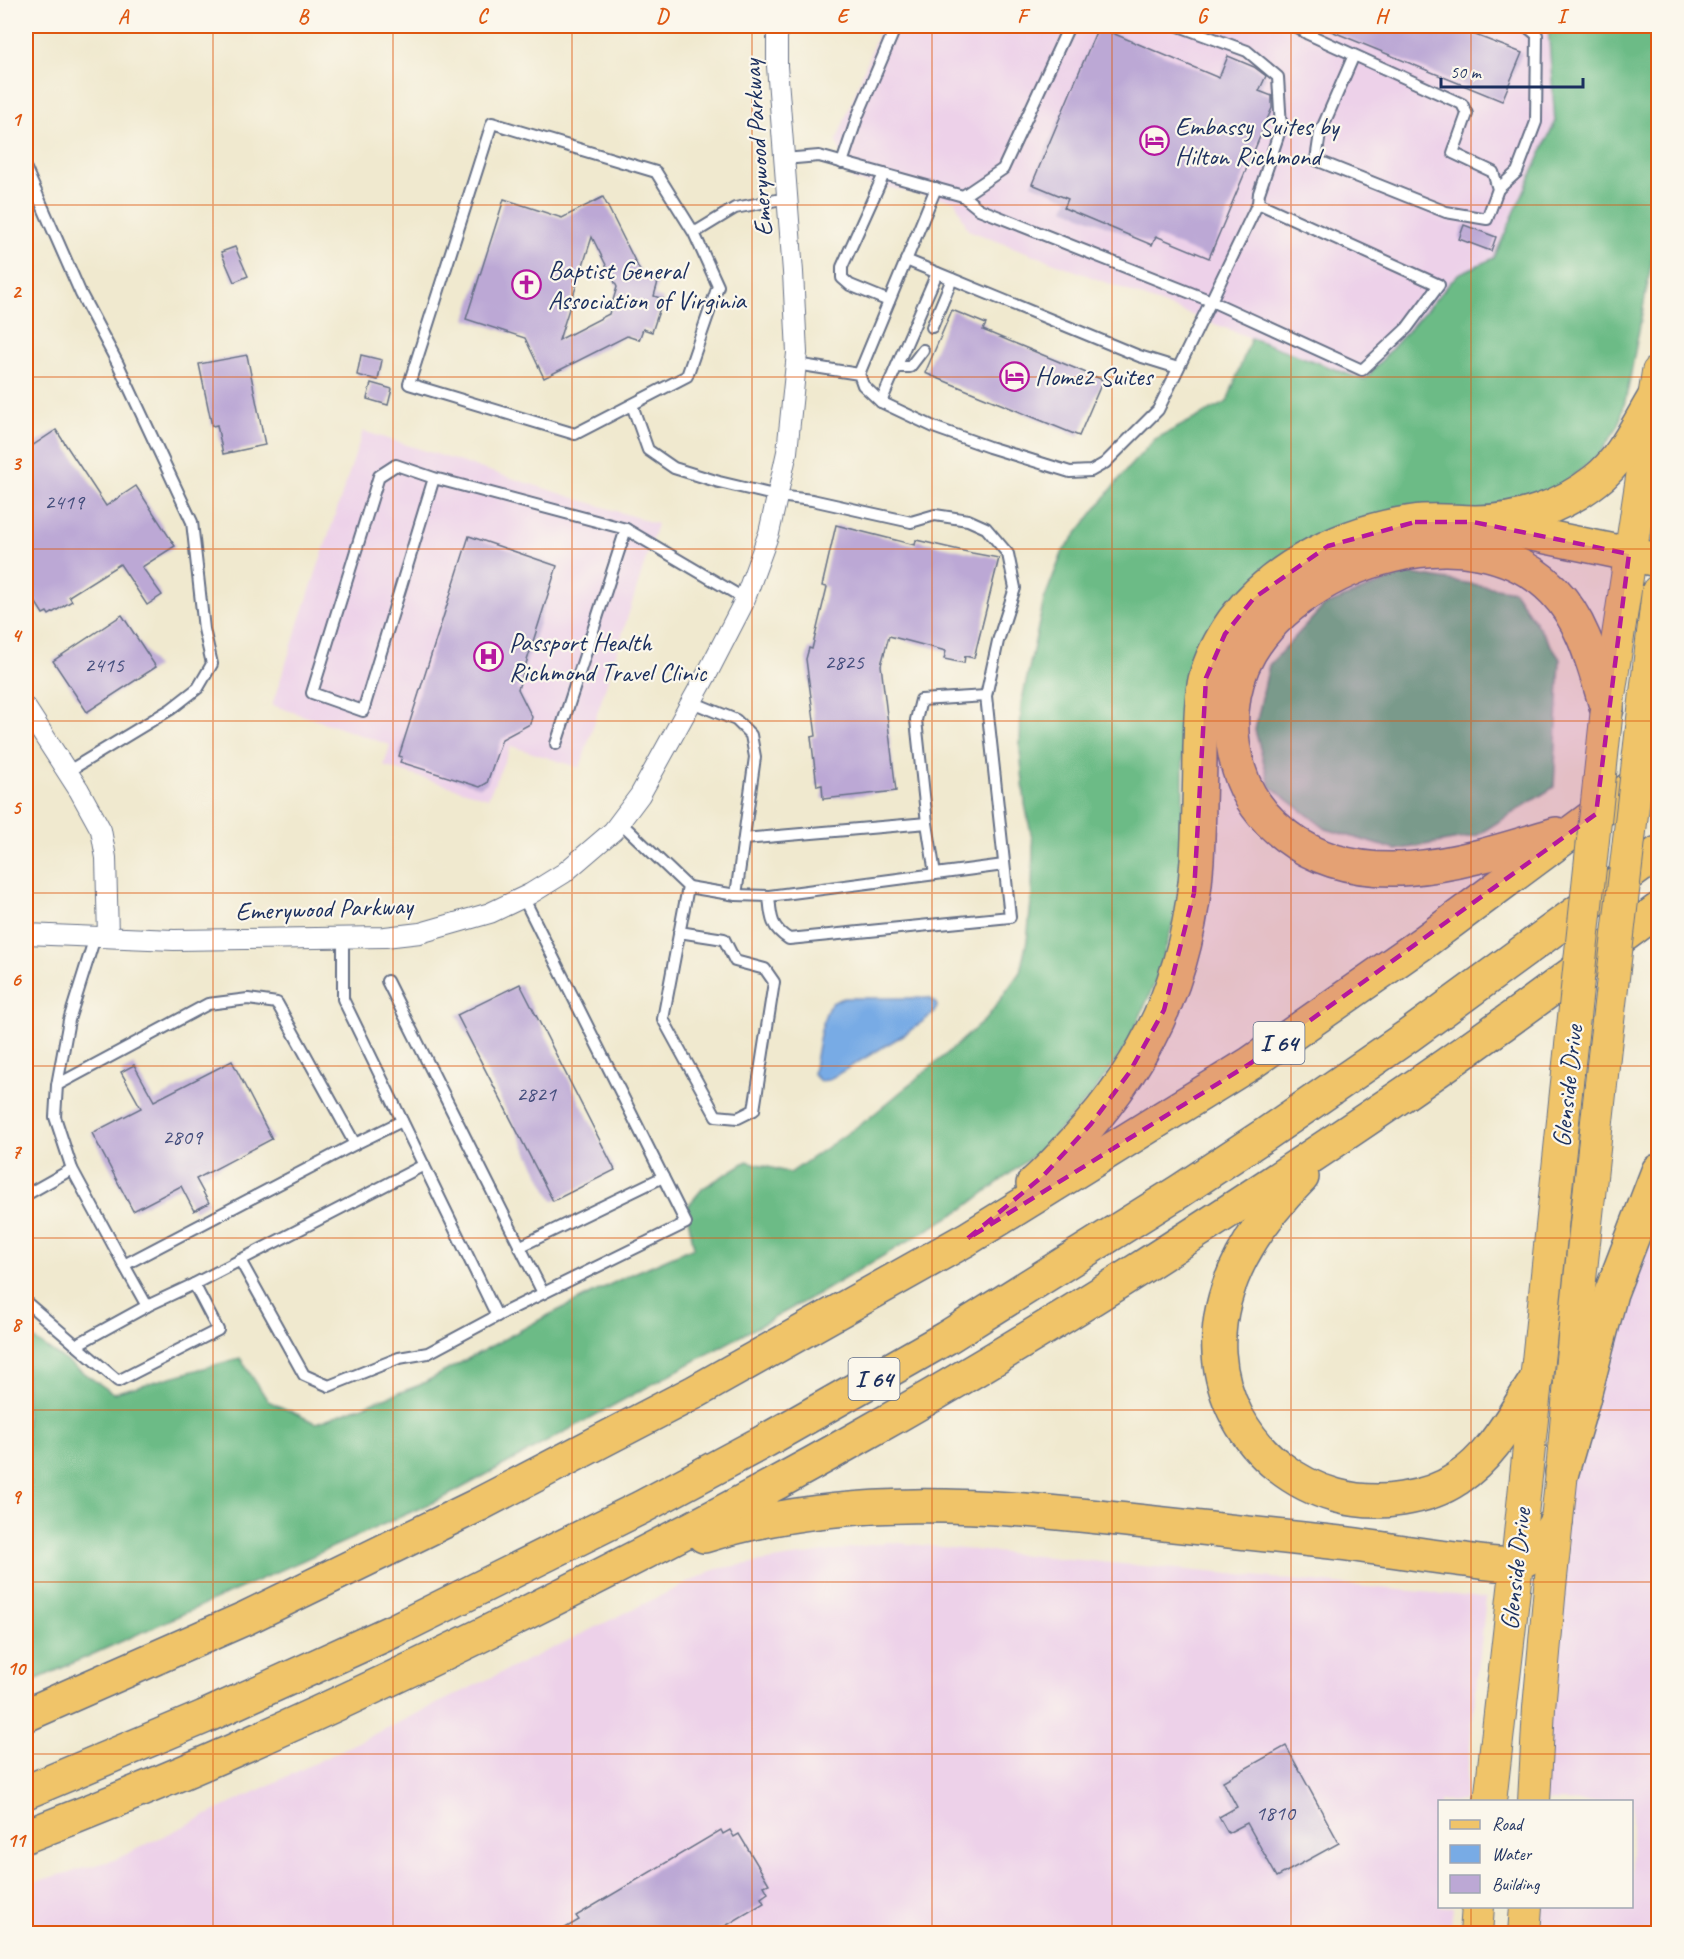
<svg xmlns="http://www.w3.org/2000/svg" width="1684" height="1959" font-family="Caveat,sans-serif">
<style>
.built{fill:#edd1e9}
.forest{fill:#6cbb86;stroke:#447572;stroke-width:1.5}
.water{fill:#78abe5;stroke:#4a6da2;stroke-width:1.5}
.building{fill:#bca8d5;fill-rule:evenodd}
.lines{fill:none;stroke-linecap:round;stroke-linejoin:round}
.service-casing{stroke:#667086;stroke-width:14}
.minor-casing{stroke:#667086;stroke-width:22}
.primary-casing{stroke:#667086;stroke-width:34}
.motorway-casing{stroke:#667086;stroke-width:36}
.service{stroke:#fff;stroke-width:10}
.minor{stroke:#fff;stroke-width:20}
.primary{stroke:#f0c469;stroke-width:32}
.motorway{stroke:#f0c469;stroke-width:33}
.primary-bridge-casing{stroke:#667086;stroke-width:34;stroke-linecap:butt}
.primary-bridge{stroke:#f0c469;stroke-width:32}
.marked{fill:#b5179e;fill-opacity:0.2;stroke:#b5179e;stroke-width:4.5;stroke-dasharray:12 8;stroke-linejoin:round}
.grid{fill:none;stroke:#de5710;stroke-width:1.5;stroke-opacity:0.55}
.labels{text-anchor:middle;stroke-width:4.5;stroke-linejoin:round;paint-order:stroke}
.number-label{font-size:22px;fill:#434d7c}
.shield{fill:#fbf7ec;stroke:#5e6b89;stroke-width:1.5}
.shield-label{font-size:24px;font-weight:bold;fill:#1b2f5e}
.poi-label{font-size:26px;fill:#1b2f5e;stroke:#fbf7ec;text-anchor:start}
.street-label{font-size:26px;fill:#1b2f5e;stroke:#fbf7ec}
.neatline{fill:none;stroke:#de5710;stroke-width:2}
.grid-label{font-size:20px;text-anchor:middle;font-weight:bold;fill:#de5710}
</style>
<rect width="100%" height="100%" fill="#fbf7ec"/>
<filter id="ink" filterUnits="userSpaceOnUse"><feTurbulence type="fractalNoise" baseFrequency=".0167" numOctaves="2"/><feDisplacementMap in="SourceGraphic" scale="12" xChannelSelector="R" yChannelSelector="G"/><feConvolveMatrix kernelMatrix="1 2 1 2 8 2 1 2 1" color-interpolation-filters="sRGB"/></filter>
<filter id="wash" filterUnits="userSpaceOnUse"><feTurbulence type="fractalNoise" baseFrequency=".008" numOctaves="4" result="noise"/><feDisplacementMap in="SourceGraphic" scale="24" xChannelSelector="R" yChannelSelector="G"/><feGaussianBlur stdDeviation="1.35" result="paint"/><feColorMatrix in="noise" values="0 0 0 0 0 0 0 0 0 0 0 0 0 0 0 0 0 1.4 0 .05"/><feComposite in="paint" operator="in"/></filter>
<g filter="url(#wash)">
<rect width="100%" height="100%" fill="#f0e9cf"/>
<g class="built">
<path d="M881 26H1548L1555 122 1494 258 1458 274 1364 381 968 230 955 201 854 181 836 142Z"/>
<path d="M363 431 657 524 580 768 511 746 488 798 384 766 390 745 272 705Z"/>
<path d="M1658 1171V1933L1524 1934 1526 1907 1632 1906V1802L1534 1801 1556 1522Z"/>
<path d="M888 1542 1486 1598 1464 1801 1440 1802V1906L1453 1907 1450 1933 26 1934V1884L114 1860 716 1569Z"/>
</g>
<g class="forest">
<path d="M1548 26H1658V228L1628 389 1619 425 1599 455 1560 486 1527 503 1466 515 1194 673 1183 725V861L1173 923 1157 978 1128 1044 1093 1093 1041 1150 963 1209 825 1290 447 1496 26 1684V1334L113 1393 240 1358 268 1401 316 1423 420 1385 543 1318 625 1277 694 1247 686 1208 703 1188 747 1161 790 1173 868 1119 950 1051 987 1018 1020 972 1027 941 1032 893 1033 844 1025 804 1020 749 1021 705 1044 600 1063 551 1128 468 1155 439 1227 402 1251 338 1364 380 1458 274 1494 258 1555 122Z"/>
<path d="M1406 573 1514 591 1560 659 1554 787 1476 836 1396 850 1326 829 1270 786 1255 730 1269 665 1324 606Z"/>
</g>
<path class="water" d="M844 998H929L936 1002 937 1007 933 1014 905 1034 828 1080 820 1081 813 1074C816 1059 821 1015 831 1004 834 1001 839 1000 844 998Z"/>
<g id="blocks">
<g class="building">
<path d="M1319 26H1452L1522 53 1502 101Z"/>
<path d="M1098 27 1219 78 1228 56 1254 67 1266 76 1259 91 1272 96V108L1209 258 1156 236 1152 245 1064 208 1068 199 1032 184Z"/>
<path d="M603 197 643 277 658 282 654 296 663 299 652 332 643 329 639 340 627 336 544 378 525 338 466 319 504 199 562 218ZM592 237 617 287 609 314 559 340Z"/>
<path d="M1464 225 1496 237 1491 251 1459 239Z"/>
<path d="M235 247 248 276 234 282 221 252Z"/>
<path d="M952 310 986 324 983 330 1103 380 1079 436 925 373Z"/>
<path d="M247 355 265 445 223 454 217 425 212 426 199 364Z"/>
<path d="M361 355 382 360 378 380 357 375Z"/>
<path d="M371 383 392 389 388 405 367 399Z"/>
<path d="M56 430 106 506 136 486 175 546 142 567 162 595 147 605 120 564 69 596 72 601 49 615 47 612 43 614 26 587V450Z"/>
<path d="M836 525 915 545 916 540 972 553 999 558 974 658 965 656 964 663 944 659 946 651 889 636 881 665 896 791 823 799 822 785 817 786 811 737 816 736 806 659 809 648 812 649 827 587 822 586Z"/>
<path d="M469 536 557 566 518 689 532 717 530 724 502 739 487 783 480 787 400 762 402 757 399 756Z"/>
<path d="M122 615 156 667 87 712 53 661Z"/>
<path d="M520 984 615 1170 553 1201 457 1015Z"/>
<path d="M232 1061 272 1139 196 1179 209 1203 194 1211 181 1186 133 1211 92 1133 141 1108 121 1072 134 1065 154 1101Z"/>
<path d="M1286 1746 1339 1843 1277 1877 1247 1823 1228 1833 1219 1817 1237 1807 1223 1781Z"/>
<path d="M721 1830 723 1834 730 1830 734 1837 739 1834 769 1884 764 1886 768 1893 761 1898 764 1903 712 1934H555L579 1920 576 1916Z"/>
</g>
</g>
</g>
<g filter="url(#ink)">
<use href="#blocks" fill-opacity="0" stroke="#667086" stroke-width="1.5"/>
<g class="lines">
<defs>
<g id="service">
<path d="M1179 26 1247 51 1278 77 1281 127 1259 193 1258 203 1211 301 1362 370 1407 328 1439 285 1258 203"/>
<path d="M1295 26 1308 34 1462 104 1467 114 1453 153 1493 172 1498 189 1487 219 1446 212 1316 160 1320 133 1354 55"/>
<path d="M784 159 819 156 963 196 1003 169 1069 26"/>
<path d="M842 163 858 115 896 26"/>
<path d="M26 169 81 294 118 364 192 522 204 629 212 664 198 688 171 709 67 772"/>
<path d="M884 174 842 267V278L850 285 889 301"/>
<path d="M1498 189 1517 172 1536 122 1537 35 1526 26"/>
<path d="M694 233 718 286 687 376 575 434 409 384 492 123 656 172 694 233 735 208 787 198"/>
<path d="M906 260 1139 356 1178 368"/>
<path d="M932 327 952 279"/>
<path d="M796 364 859 374 863 385 881 402 936 428 989 447 1070 472 1091 471 1105 463 1158 410 1211 301 979 209 963 196"/>
<path d="M897 367H910L923 350"/>
<path d="M859 374 936 188"/>
<path d="M881 402 937 273"/>
<path d="M632 405 648 450 674 468 719 482 778 496 812 500 911 522 935 515 968 520 986 528 1008 554 1015 588 998 641 986 696 1010 917 789 939C770 927 771 916 769 896L736 895"/>
<path d="M434 478 396 465 379 476 312 693 363 711 434 478 626 529 745 599"/>
<path d="M556 744 626 529"/>
<path d="M620 822 688 887 663 1019 716 1116 738 1118 754 1110 774 982 765 969 735 961 724 939 679 932"/>
<path d="M927 823 916 720 921 700 986 696"/>
<path d="M744 839 927 823 935 874"/>
<path d="M688 887 736 895 755 757 751 735 736 720 692 702"/>
<path d="M769 896 1004 865"/>
<path d="M343 937V999L497 1316 686 1223 523 897"/>
<path d="M387 981 543 1293"/>
<path d="M57 1085 55 1117 72 1169 124 1265 355 1144 277 1003 248 999 208 1004 57 1085 69 1020 95 937"/>
<path d="M355 1144 402 1121"/>
<path d="M26 1195 72 1169"/>
<path d="M519 1247 663 1177"/>
<path d="M240 1260 304 1375 329 1386 399 1358 428 1353 497 1316"/>
<path d="M124 1265 147 1306 194 1284"/>
<path d="M26 1302 118 1381 218 1330 194 1284 424 1165"/>
<path d="M76 1345 147 1306"/>
</g>
<g id="minor">
<path d="M26 708 79 790 101 830 106 858 108 937"/>
<path d="M26 934 174 940 385 937 420 933 490 913 530 894 564 873 613 831 640 795 708 672 743 604 769 533 787 452 797 353 793 272 777 66V26"/>
</g>
<g id="primary">
<path d="M1649 667 1658 591"/>
<path d="M1607 709 1658 372"/>
<path d="M1490 1802 1517 1563 1568 1073"/>
<path d="M1534 1802 1539 1708 1550 1587 1562 1472 1575 1326 1605 1047"/>
<path d="M1476 1934 1478 1906"/>
<path d="M1524 1934 1526 1906"/>
</g>
<g id="motorway">
<path d="M1493 526 1658 560"/>
<path d="M1556 834C1470 860 1365 897 1286 836 1264 819 1247 797 1239 770 1227 732 1229 688 1250 652 1304 561 1472 507 1554 591 1585 623 1594 668 1607 709"/>
<path d="M1302 1177C1256 1223 1215 1285 1219 1353 1225 1446 1311 1514 1402 1499 1421 1496 1441 1490 1457 1479 1493 1456 1513 1415 1536 1380"/>
<path d="M1033 1184C1049 1171 1062 1155 1076 1140 1157 1052 1195 958 1198 838 1199 808 1200 778 1200 748 1201 725 1200 703 1205 680 1210 660 1222 637 1234 620 1275 565 1347 531 1413 522 1434 519 1455 522 1475 522 1518 522 1562 507 1596 480 1622 460 1637 426 1654 398"/>
<path d="M1562 1472 1583 1400 1611 1293 1658 1171"/>
<path d="M704 1536C844 1493 985 1504 1127 1520 1198 1528 1269 1536 1340 1543 1382 1548 1424 1556 1466 1560 1481 1562 1500 1566 1516 1563 1534 1560 1547 1537 1556 1522"/>
<path d="M26 1715 246 1618 478 1505 695 1392 967 1239 1251 1063 1424 942 1658 768"/>
<path d="M26 1792 204 1717 393 1631 642 1507 765 1441 946 1338 1180 1191 1266 1134 1408 1036 1658 853"/>
<path d="M26 1836C194 1772 357 1697 518 1617 634 1559 749 1500 861 1436 1045 1333 1223 1217 1398 1098 1486 1038 1572 974 1658 910"/>
</g>
</defs>
<use href="#service" class="service-casing"/>
<use href="#minor" class="minor-casing"/>
<use href="#primary" class="primary-casing"/>
<use href="#motorway" class="motorway-casing"/>
<use href="#service" class="service"/>
<use href="#minor" class="minor"/>
<use href="#primary" class="primary"/>
<use href="#motorway" class="motorway"/>
<defs>
<g id="primary-bridge">
<path d="M1605 1047 1649 667"/>
<path d="M1568 1073 1607 709"/>
</g>
</defs>
<use href="#primary-bridge" class="primary-bridge-casing"/>
<use href="#primary-bridge" class="primary-bridge"/>
</g>
</g>
<path class="marked" d="M1415 522H1473L1629 554 1596 814 1251 1063 967 1239 1043 1176 1091 1124 1129 1073 1164 1010 1194 893 1206 678 1225 634 1254 598 1328 546Z"/>
<path class="grid" d="M213 26V1934M393 26V1934M572 26V1934M752 26V1934M932 26V1934M1112 26V1934M1291 26V1934M1471 26V1802M26 205H1658M26 377H1658M26 549H1658M26 721H1658M26 893H1658M26 1066H1658M26 1238H1658M26 1410H1658M26 1582H1658M26 1754H1658M1471 1906V1934"/>
<defs>
<symbol id="hotel-ring" viewBox="-11 -11 22 22"><circle r="9.5" fill="#fbf7ec" stroke="#b5179e" stroke-width="1.5"/><path d="M-6-4.5h1.5V1H6V5H4.5V3h-9V5H-6ZM-4 0a1.8 1.8 0 1 1 3.6 0ZM.5 0V-2.5h3Q6-2.5 6 0Z" fill="#b5179e"/></symbol>
<symbol id="church-ring" viewBox="-11 -11 22 22"><circle r="9.5" fill="#fbf7ec" stroke="#b5179e" stroke-width="1.5"/><path d="M-1.2-6h2.4v3.5h3.3v2.4h-3.3V6h-2.4V-.1h-3.3v-2.4h3.3Z" fill="#b5179e"/></symbol>
<symbol id="hospital-ring" viewBox="-11 -11 22 22"><circle r="9.5" fill="#fbf7ec" stroke="#b5179e" stroke-width="1.5"/><path d="M-5-5h3v3.5h4V-5h3V5h-3V1.5h-4V5h-3Z" fill="#b5179e"/></symbol>
</defs>
<g fill-rule="evenodd">
<use href="#hotel-ring" x="1138" y="124" width="33" height="33"/>
<use href="#church-ring" x="510" y="268" width="33" height="33"/>
<use href="#hotel-ring" x="998" y="360" width="33" height="33"/>
<use href="#hospital-ring" x="472" y="640" width="33" height="33"/>
</g>
<g class="labels">
<g class="number-label">
<text x="64" y="509">2419</text>
<text x="844" y="669">2825</text>
<text x="104" y="672">2415</text>
<text x="536" y="1101">2821</text>
<text x="182" y="1144">2809</text>
<text x="1275" y="1820">1810</text>
</g>
<g class="shield">
<rect x="1253.5" y="1022" width="51" height="42" rx="4.5"/>
<rect x="848.5" y="1358" width="51" height="42" rx="4.5"/>
</g>
<g class="shield-label">
<text x="1279" y="1051">I 64</text>
<text x="874" y="1387">I 64</text>
</g>
<g class="poi-label">
<text x="1175" y="135">Embassy Suites by<tspan x="1175" dy="30">Hilton Richmond</tspan></text>
<text x="548" y="279">Baptist General<tspan x="548" dy="30">Association of Virginia</tspan></text>
<text x="1035" y="385">Home2 Suites</text>
<text x="509" y="651">Passport Health<tspan x="509" dy="30">Richmond Travel Clinic</tspan></text>
</g>
<g class="street-label">
<text transform="translate(757 148) rotate(-94)" y="9">Emerywood Parkway</text>
<text transform="translate(324 908) rotate(-2)" y="9">Emerywood Parkway</text>
<text transform="translate(1567 1086) rotate(-84)" y="9">Glenside Drive</text>
<text transform="translate(1515 1569) rotate(-84)" y="9">Glenside Drive</text>
</g>
</g>
<rect width="1684" height="1959" fill="none" stroke="#fbf7ec" stroke-width="66"/>
<rect x="1438" y="1800" width="195" height="108" fill="#fbf7ec" stroke="#a1a7b3" stroke-width="1.5"/>
<rect x="1450" y="1820" width="30" height="9" fill="#f0c469" stroke="#a1a7b3" stroke-width="1.5"/>
<text x="1492" y="1830" font-size="18" fill="#1b2f5e">Road</text>
<rect x="1450" y="1845" width="30" height="18" fill="#78abe5" stroke="#a1a7b3" stroke-width="1.5"/>
<text x="1492" y="1860" font-size="18" fill="#1b2f5e">Water</text>
<rect x="1450" y="1875" width="30" height="18" fill="#bca8d5" stroke="#a1a7b3" stroke-width="1.5"/>
<text x="1492" y="1890" font-size="18" fill="#1b2f5e">Building</text>
<path d="M1441 78v9h142v-9" fill="none" stroke="#1b2f5e" stroke-width="3"/>
<text x="1450" y="78" font-size="18" fill="#1b2f5e" stroke="#fbf7ec" stroke-width="4.5" paint-order="stroke">50 m</text>
<rect x="33" y="33" width="1618" height="1893" class="neatline"/>
<g class="grid-label">
<text x="123" y="23">A</text>
<text x="303" y="23">B</text>
<text x="482" y="23">C</text>
<text x="662" y="23">D</text>
<text x="842" y="23">E</text>
<text x="1022" y="23">F</text>
<text x="1202" y="23">G</text>
<text x="1381" y="23">H</text>
<text x="1561" y="23">I</text>
<text x="16" y="126">1</text>
<text x="16" y="298">2</text>
<text x="16" y="470">3</text>
<text x="16" y="642">4</text>
<text x="16" y="814">5</text>
<text x="16" y="986">6</text>
<text x="16" y="1158">7</text>
<text x="16" y="1331">8</text>
<text x="16" y="1503">9</text>
<text x="16" y="1675">10</text>
<text x="16" y="1847">11</text>
</g>
</svg>
